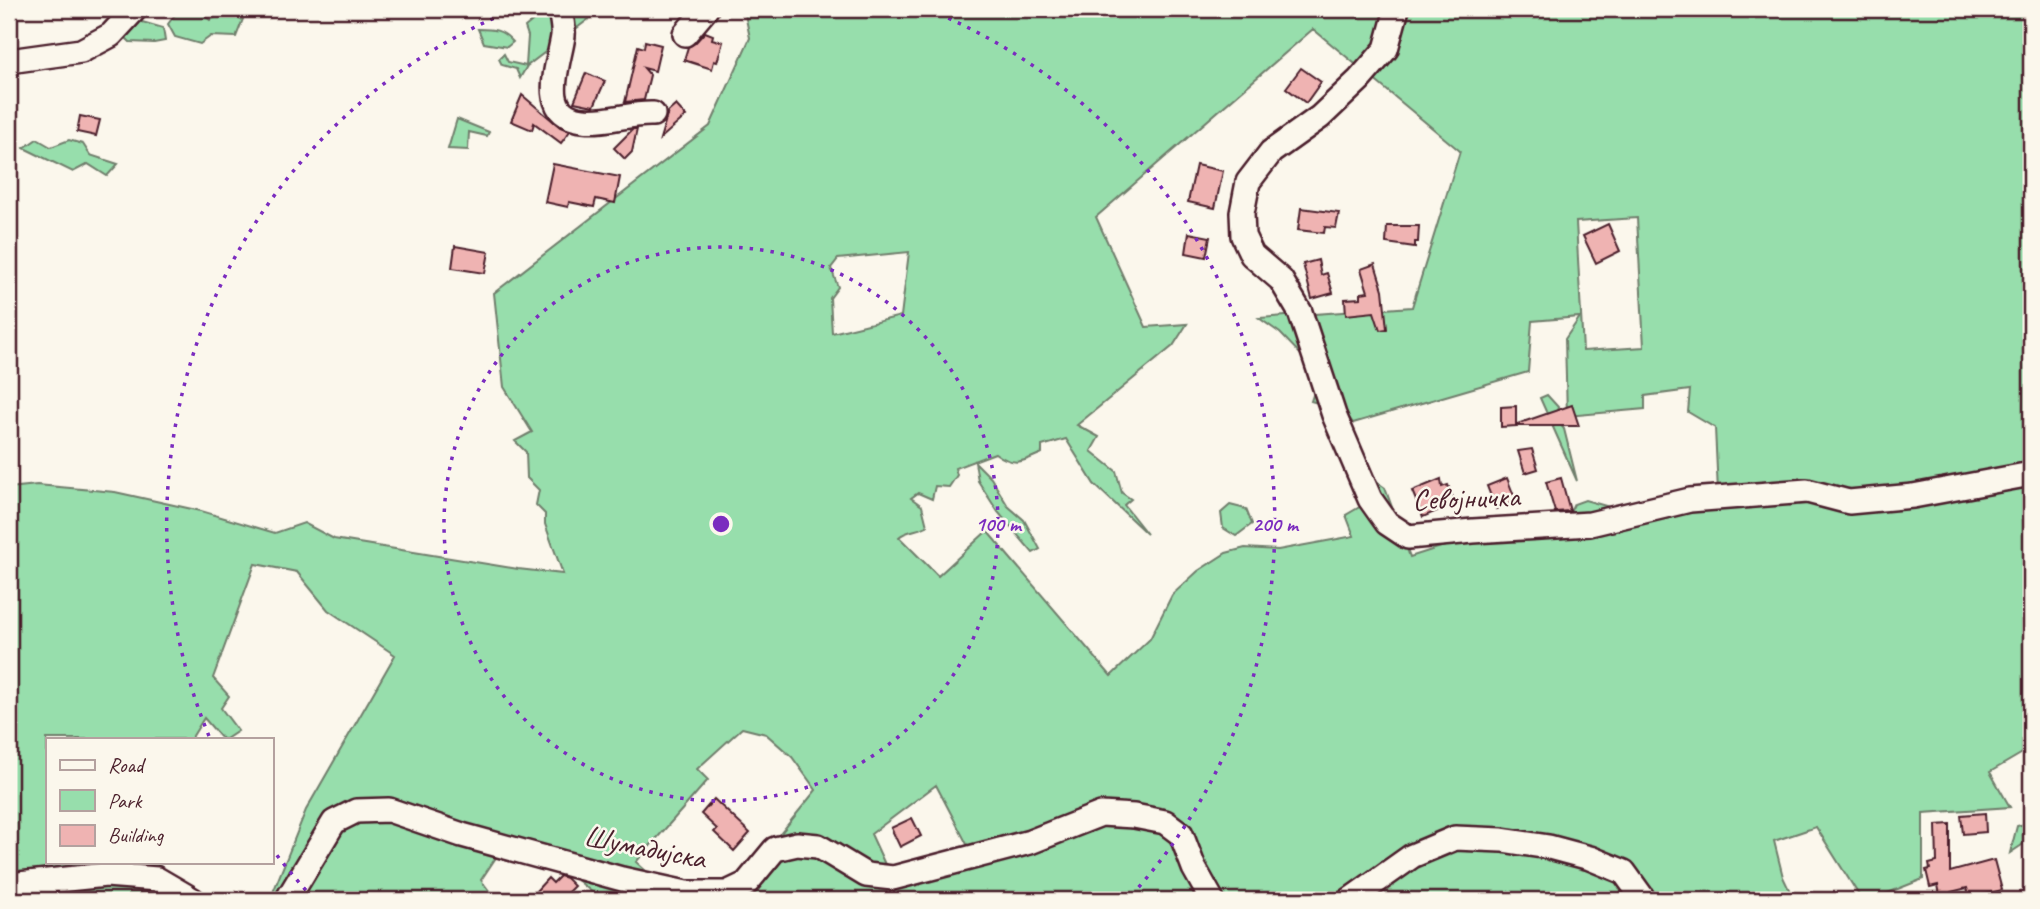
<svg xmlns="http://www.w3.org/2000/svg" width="2040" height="909" font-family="Caveat,sans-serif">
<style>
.green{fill:#97deac;stroke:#707e6c;stroke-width:2;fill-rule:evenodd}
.building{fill:#efb3b2;stroke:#4a1f2b;stroke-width:2}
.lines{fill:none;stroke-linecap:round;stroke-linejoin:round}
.minor-casing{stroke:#4a1f2b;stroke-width:28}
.minor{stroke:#fbf7ec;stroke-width:23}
.ring{fill:none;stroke:#7b2cbf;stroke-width:3.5;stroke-dasharray:3.5 7}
.labels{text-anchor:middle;stroke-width:5;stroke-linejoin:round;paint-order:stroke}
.street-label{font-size:30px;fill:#4a1f2b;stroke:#fbf7ec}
.centre{fill:#7b2cbf;stroke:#fbf7ec;stroke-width:3.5}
.ring-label{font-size:21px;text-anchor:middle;font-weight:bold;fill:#7b2cbf;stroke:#fbf7ec;stroke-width:5;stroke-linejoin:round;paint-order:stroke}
</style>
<rect width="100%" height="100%" fill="#fbf7ec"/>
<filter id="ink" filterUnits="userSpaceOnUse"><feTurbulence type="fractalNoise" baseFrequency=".0143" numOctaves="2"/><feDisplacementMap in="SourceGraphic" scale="14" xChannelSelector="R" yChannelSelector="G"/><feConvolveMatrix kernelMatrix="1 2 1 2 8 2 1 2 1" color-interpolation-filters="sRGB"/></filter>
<g filter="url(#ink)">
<g class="green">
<path d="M554 9H602L527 66 520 78 516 69 502 65 499 59 504 54 508 62 526 66 528 36 525 27 537 17 555 18Z"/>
<path d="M744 9H2031V465L1919 486 1804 500 1834 511H1882L2031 484V748L1990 772 2010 807 1923 813V879L1870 900H1862L1816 827 1774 841 1783 877 1794 900H1391L1381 886 1362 900H601L567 871 501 850 481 880 496 900H270L306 810 395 655 328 610 297 572 255 564 213 678 229 696 221 708 238 731 226 739H222L204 718 191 739H47V862H156L164 870 214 900H9V488L37 485 115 492 201 511 275 533 304 523 334 539 518 569 563 574 545 524V514L536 505 539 490 527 478 526 452 515 441 532 432 504 387 494 293 710 126 750 38ZM1313 29 1460 151 1412 307 1259 318 1280 333 1302 356 1310 359 1309 374 1316 386 1311 401 1343 410 1353 423 1528 372 1532 321 1580 317 1565 339 1567 416 1645 409V396L1690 390 1688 412 1715 428 1718 492 1620 510 1585 500 1574 504 1559 535 1537 516 1410 557 1385 488 1367 475 1363 505 1346 515 1354 536 1278 550 1245 548 1226 553 1198 571 1172 595 1150 639 1111 676 987 531 938 576 899 537C906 530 918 531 927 526L922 506 911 498 918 493 932 499 935 486 949 487 957 475 955 468 995 453C1014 467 1022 462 1042 453V446L1066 439 1094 484 1147 534 1124 505 1131 499 1122 493 1116 471 1091 451 1099 437 1077 425 1173 346 1187 324 1146 327 1096 217ZM1637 218 1644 347 1583 351 1576 222ZM909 252 901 316 832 333 830 298 838 287 831 268 838 259ZM742 728 766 734 792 757 816 790 781 833 733 882H658L636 862 708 780 697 769ZM936 785 969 848 888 871 871 834Z"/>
<path d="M227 11 243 19 236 37 211 36 200 44 175 37 168 24 177 12H200L210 20Z"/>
<path d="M132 19 163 28 165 41 154 43 130 42 122 34Z"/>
<path d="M478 29C493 29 502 29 513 42L507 47 484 43Z"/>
<path d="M457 119 489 132 487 136 469 132 468 150 448 149Z"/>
<path d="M37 139 51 147 69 140 83 144 90 155 118 164 107 176 88 164 73 172 24 148Z"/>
<path d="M1547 395 1558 407 1555 418 1564 429 1577 481 1540 398Z"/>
<path d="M975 462 991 478 1008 506 1024 520 1040 549 1033 553 998 512 978 481Z"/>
<path d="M1230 505 1246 509 1252 524 1236 536 1223 528 1221 513Z"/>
<path d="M2028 823 2031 828V839L2010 853 2017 826Z"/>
</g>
<g class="building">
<path d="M705 32 713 35 712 39 723 42 717 62 714 61 712 69 684 60 688 47 695 43Z"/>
<path d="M645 41 661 45 655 71 644 68 650 75 644 100 625 102 638 46 644 48Z"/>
<path d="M1301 68 1321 82 1306 103 1286 88Z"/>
<path d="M586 73 605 81 594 106 574 102Z"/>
<path d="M522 95 560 127 570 131 561 143 534 123 532 130 511 121Z"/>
<path d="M676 105 686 116 660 139 668 112Z"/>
<path d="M80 116 100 120 96 136 77 132Z"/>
<path d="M633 129H637L632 152 625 159 614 148Z"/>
<path d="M553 164 620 177 615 203 596 199 594 207 569 202 568 207 545 202Z"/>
<path d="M1196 165 1223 171 1215 208 1188 202Z"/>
<path d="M1301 208 1339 213 1336 228 1325 227 1324 233 1298 230Z"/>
<path d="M1608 224 1620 251 1596 263 1583 236Z"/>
<path d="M1387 226H1419L1418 242H1415V247L1386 243Z"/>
<path d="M1189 233 1210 237 1206 257 1186 253Z"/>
<path d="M455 246 489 252 485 273 452 268Z"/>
<path d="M1318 260 1321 275 1327 273 1333 293 1312 299 1303 264Z"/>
<path d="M1375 264 1383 290 1387 329 1380 330 1374 312 1346 315 1345 299 1361 298V293L1368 292 1361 269Z"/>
<path d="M1572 405 1579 426H1518L1517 424Z"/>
<path d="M1516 406V426L1501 427V407Z"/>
<path d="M1532 449 1538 469 1525 473 1518 451Z"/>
<path d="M1507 478 1516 501 1496 509 1487 486Z"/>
<path d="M1561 478 1570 511 1555 512 1546 482Z"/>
<path d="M1441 479 1442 487 1448 485 1455 503 1423 517 1412 491Z"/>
<path d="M714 799 750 833 734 851 714 832 717 829 701 814Z"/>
<path d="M1985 813 1986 832 1963 834 1961 815Z"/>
<path d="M912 818 921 836 900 847 891 828Z"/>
<path d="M1950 824V872L1994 860 2002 890 1970 898 1967 888 1951 892V900H1941L1938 885 1930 887 1926 870 1930 869 1929 864 1937 862 1936 825Z"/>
<path d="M560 876 566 878 574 886 560 900H547L536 891 548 878 553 883Z"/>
</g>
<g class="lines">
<defs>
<g id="minor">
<path d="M560 9C561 17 564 27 563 36 559 65 537 115 583 120 606 123 630 113 653 114"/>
<path d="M1397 9 1386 49 1359 80 1320 117 1271 152 1248 182 1242 213 1243 236 1252 255 1281 280 1300 312 1334 415 1370 499 1387 523 1408 537 1473 531 1590 524 1690 500 1807 491 1849 502 1913 496 2031 474"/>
<path d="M685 34 706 9"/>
<path d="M9 61 81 51 111 35 135 9"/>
<path d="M9 885 106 875 157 879 193 900"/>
<path d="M287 900 334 822 356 811 389 810 462 835 622 879 686 893H727L746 884 775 849 797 844 818 846 866 875 893 878 1030 842 1101 814 1134 816 1165 822 1181 834 1194 868 1212 900"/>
<path d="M1350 900 1412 856 1455 838 1502 840 1549 847 1590 858 1624 872 1642 897V900"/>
</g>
</defs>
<use href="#minor" class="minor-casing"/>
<use href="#minor" class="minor"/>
</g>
</g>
<g class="ring">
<circle cx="721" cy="524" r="277"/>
<path d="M313 898A554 554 0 0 1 273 850M209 736A554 554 0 0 1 513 10M929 10A554 554 0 0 1 1129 898"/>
</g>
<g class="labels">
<g class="street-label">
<text transform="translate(1466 498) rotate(-2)" y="10">Севојничка</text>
<text transform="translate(645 847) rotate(11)" y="10">Шумадијска</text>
</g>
</g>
<circle cx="721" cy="524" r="10" class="centre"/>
<g class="ring-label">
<text x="998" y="531">100 m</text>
<text x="1275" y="531">200 m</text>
</g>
<rect width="2040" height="909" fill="none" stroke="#fbf7ec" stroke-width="35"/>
<rect x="18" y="18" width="2005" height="874" fill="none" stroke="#4a1f2b" stroke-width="2.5" filter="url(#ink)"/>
<rect x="46" y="738" width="228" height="126" fill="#fbf7ec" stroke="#b4a19f" stroke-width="2"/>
<rect x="60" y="760" width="35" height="10" fill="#fbf7ec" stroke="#b4a19f" stroke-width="2"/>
<text x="108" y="772" font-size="21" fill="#4a1f2b">Road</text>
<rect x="60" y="790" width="35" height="21" fill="#97deac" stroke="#b4a19f" stroke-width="2"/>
<text x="108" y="808" font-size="21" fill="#4a1f2b">Park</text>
<rect x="60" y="825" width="35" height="21" fill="#efb3b2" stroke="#b4a19f" stroke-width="2"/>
<text x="108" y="842" font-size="21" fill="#4a1f2b">Building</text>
</svg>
